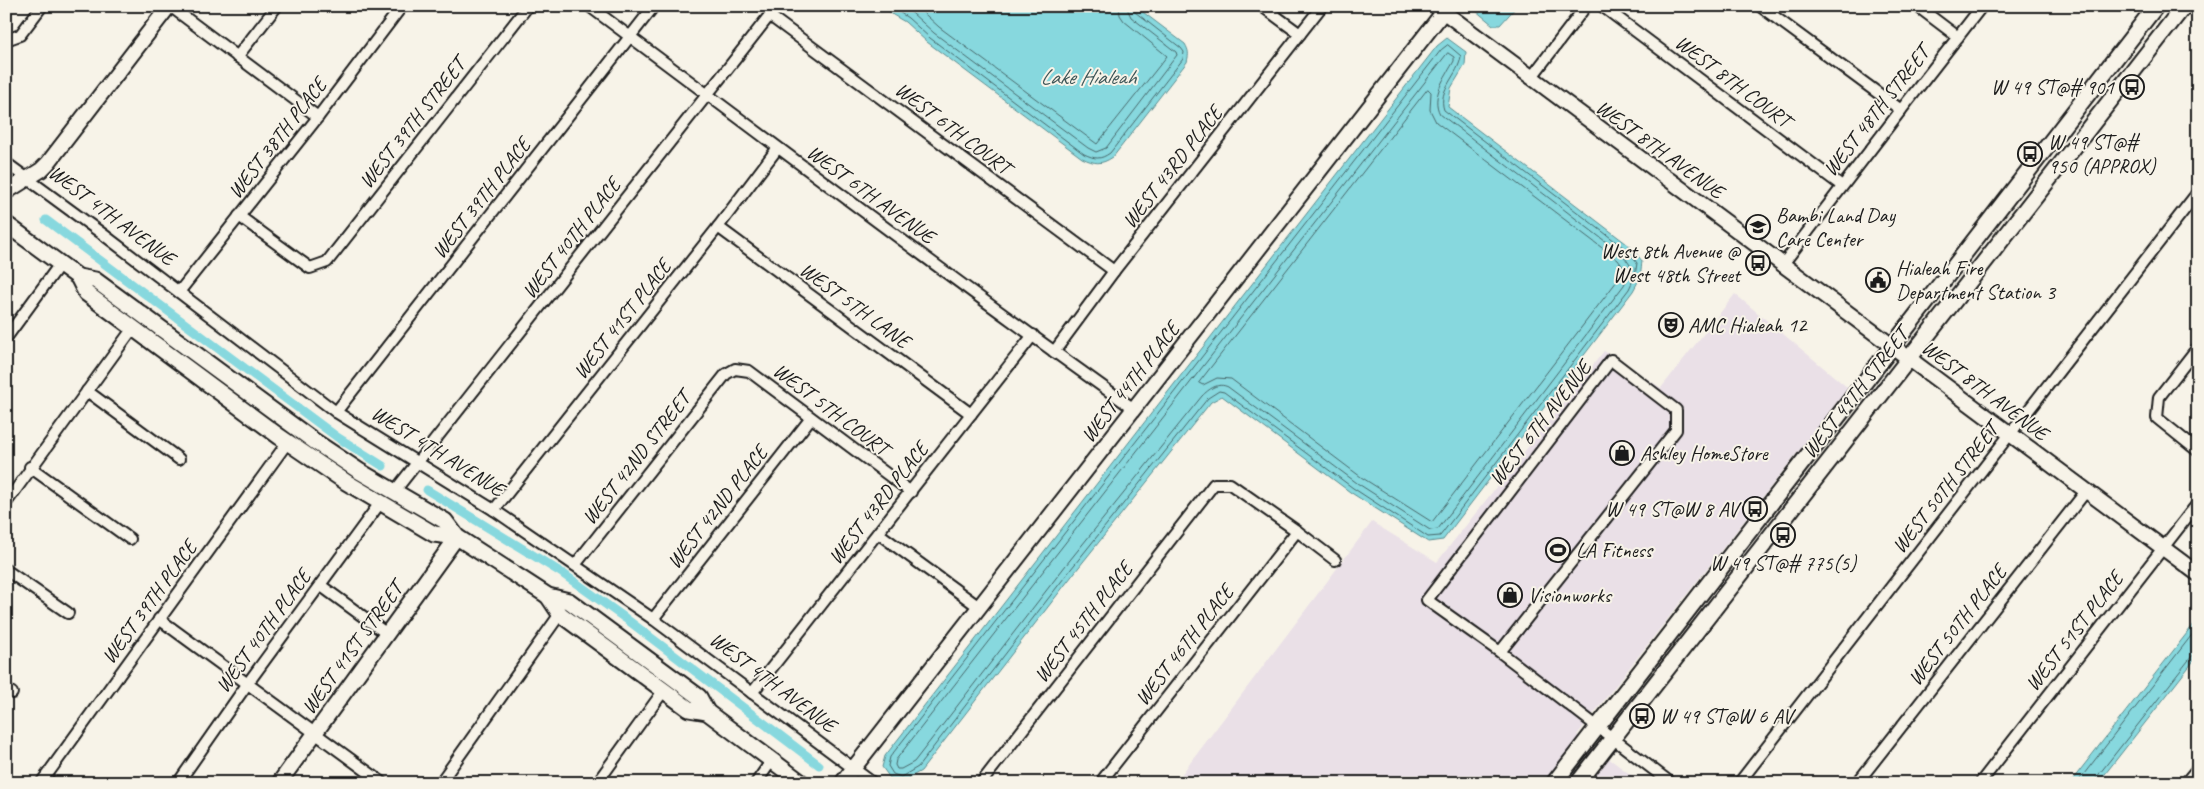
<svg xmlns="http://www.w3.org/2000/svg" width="2204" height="789" font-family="Caveat,sans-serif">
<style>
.built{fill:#eae0e7}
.water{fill:#87d8de;stroke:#5c8d90}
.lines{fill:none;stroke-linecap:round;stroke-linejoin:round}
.shore{stroke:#47676a;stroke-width:1}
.canal{stroke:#87d8de;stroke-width:9}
.street-casing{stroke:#1c1c1c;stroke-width:14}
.secondary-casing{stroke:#1c1c1c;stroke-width:18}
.primary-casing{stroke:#1c1c1c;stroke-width:19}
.street{stroke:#f7f3e8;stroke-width:10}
.secondary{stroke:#f7f3e8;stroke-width:14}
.primary{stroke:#f7f3e8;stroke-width:15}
.labels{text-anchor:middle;stroke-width:4;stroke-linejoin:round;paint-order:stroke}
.street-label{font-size:21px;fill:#1c1c1c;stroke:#f7f3e8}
.poi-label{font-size:21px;fill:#1c1c1c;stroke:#f7f3e8;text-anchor:start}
.water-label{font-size:22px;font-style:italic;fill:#3c5456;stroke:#f7f3e8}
</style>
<rect width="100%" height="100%" fill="#f7f3e8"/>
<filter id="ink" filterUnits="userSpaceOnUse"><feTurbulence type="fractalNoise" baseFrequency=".02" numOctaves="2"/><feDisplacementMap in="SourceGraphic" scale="10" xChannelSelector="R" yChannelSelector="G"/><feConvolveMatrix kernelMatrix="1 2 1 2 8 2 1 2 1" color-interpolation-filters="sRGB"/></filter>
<g filter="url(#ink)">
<path class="built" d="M1735 294 1848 388 1577 735 1642 783H1175L1372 522 1437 562 1604 351 1661 388Z"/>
<g class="water">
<path d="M883 6H1135L1185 44C1189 51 1189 54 1187 62L1113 157C1101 165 1095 164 1082 158L927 42 905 22 893 15Z"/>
<path d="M1474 6H1517L1500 25H1493L1475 10Z"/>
<path d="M1447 38 1466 52 1465 65 1451 88 1448 107 1631 247 1642 261 1640 278 1633 291 1443 540 1428 542 1350 492 1222 396 1211 402 1075 572 921 771 900 783 890 778 882 767 885 756 1437 46Z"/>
<path d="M2198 619V656L2192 663 2098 783H2070Z"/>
</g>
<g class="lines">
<g class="shore">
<path d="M890 6 908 18 930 38 1084 154C1095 159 1100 160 1110 153L1183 59 1184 52 1181 48 1135 12 1133 6"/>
<path d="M900 6 912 13 934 33 1088 148 1096 152 1106 148 1177 55 1176 52 1131 17 1126 6"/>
<path d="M916 6 939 27 1097 144 1167 56 1124 21 1120 15 1119 6"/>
<path d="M1448 45 1461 56C1459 75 1437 89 1444 110L1628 251 1637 263 1635 276 1629 289 1440 536 1428 537 1353 488 1224 392 1219 391 1208 398 1071 569 918 767 901 777 893 774 888 766 890 757 1441 50Z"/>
<path d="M1448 53 1454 57V61C1446 76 1430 96 1440 114L1623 255 1630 265 1629 275 1624 285 1438 529 1430 530 1357 483 1228 387C1218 382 1209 389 1202 396L1066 565 914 762 901 769H897L895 765 896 760Z"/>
<path d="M1428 89 1431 92 1430 110 1436 122 1618 260 1623 267 1617 281 1432 522 1361 477 1231 379 1217 378 1203 385 1199 383Z"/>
<path d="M2077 783 2198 627"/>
<path d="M2095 783 2096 778 2192 656 2198 654"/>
</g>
<g class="canal">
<path d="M46 220 337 437 383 466"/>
<path d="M427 490 562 573 625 618 819 765"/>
</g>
<defs>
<g id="street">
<path d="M170 6 318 117"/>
<path d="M589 6C770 141 950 278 1134 409"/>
<path d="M1262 6 1300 34"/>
<path d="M1602 6 1842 186"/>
<path d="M1760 6 1901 110"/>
<path d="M1917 6 1958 37"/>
<path d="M770 16 1114 271"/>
<path d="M6 40 20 35 42 6"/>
<path d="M237 57 277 6"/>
<path d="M1531 78 1586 6"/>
<path d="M6 163 104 235 336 412 494 510 653 619 873 783"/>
<path d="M239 216 310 268 327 262 528 6"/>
<path d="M718 227 971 414"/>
<path d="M1783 264 1901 110 1982 6"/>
<path d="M179 292 318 117 402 6"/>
<path d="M6 338 60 264"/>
<path d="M2198 347 2159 397 2157 418 2198 451"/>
<path d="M1054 352 1114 271 1322 6"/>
<path d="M87 391 179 459"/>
<path d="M336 412 654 6"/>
<path d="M30 467 130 539"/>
<path d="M394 492 777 6"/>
<path d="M6 503 133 328"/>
<path d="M494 510 718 227 777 149"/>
<path d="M878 533 979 607"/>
<path d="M575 565 726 374 735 369 749 371 911 492"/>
<path d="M6 570 68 613"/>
<path d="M320 585 387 634"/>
<path d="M159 619 383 783"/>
<path d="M653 619 811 418"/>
<path d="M1500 652 1427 600 1611 360 1676 410V430L1500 652 1671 783"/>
<path d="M6 689 12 693"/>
<path d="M752 693 1033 335"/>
<path d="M41 783 287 443"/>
<path d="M178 783 248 683 380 503"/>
<path d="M440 783 560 614"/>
<path d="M597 783 664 690"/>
<path d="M756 783 772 760"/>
<path d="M981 783 1214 484H1230L1297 531 1335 560"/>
<path d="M1100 783 1297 531"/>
<path d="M1739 783 2198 192"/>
<path d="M1857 783 2087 490"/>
<path d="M1980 783 2198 503"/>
</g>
<g id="secondary">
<path d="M1436 6 2198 574"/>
<path d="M6 192 41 170 48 163 169 6"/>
<path d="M279 783 457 537"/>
<path d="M842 783 1448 6"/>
<path d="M2188 783 2198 771"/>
</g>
<g id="primary">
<path d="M6 224 78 277 86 293 280 437 346 482 434 534 457 537"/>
<path d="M78 277 95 280 314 441 359 471 445 521 457 537 548 596 569 601 699 697 707 712"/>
<path d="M548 596 560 614 689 709 707 712 802 783"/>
<path d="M1554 783 2156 6"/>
<path d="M1578 783 2184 6"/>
</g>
</defs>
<use href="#street" class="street-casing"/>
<use href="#secondary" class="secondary-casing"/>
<use href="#primary" class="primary-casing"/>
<use href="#street" class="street"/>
<use href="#secondary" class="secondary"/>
<use href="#primary" class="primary"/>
</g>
</g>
<defs>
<symbol id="bus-ring" viewBox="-11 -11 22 22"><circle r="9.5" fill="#f7f3e8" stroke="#1c1c1c" stroke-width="1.5"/><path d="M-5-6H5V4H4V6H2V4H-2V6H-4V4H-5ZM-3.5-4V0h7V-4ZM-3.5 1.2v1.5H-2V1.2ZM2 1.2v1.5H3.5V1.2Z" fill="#1c1c1c"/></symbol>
<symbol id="school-ring" viewBox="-11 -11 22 22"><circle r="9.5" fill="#f7f3e8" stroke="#1c1c1c" stroke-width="1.5"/><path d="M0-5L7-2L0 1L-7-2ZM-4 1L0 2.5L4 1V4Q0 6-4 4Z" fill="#1c1c1c"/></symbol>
<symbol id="civic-ring" viewBox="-11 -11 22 22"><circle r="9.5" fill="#f7f3e8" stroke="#1c1c1c" stroke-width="1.5"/><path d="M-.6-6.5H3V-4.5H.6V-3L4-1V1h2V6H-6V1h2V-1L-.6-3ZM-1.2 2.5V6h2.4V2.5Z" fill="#1c1c1c"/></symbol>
<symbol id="theatre-ring" viewBox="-11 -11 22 22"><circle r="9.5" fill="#f7f3e8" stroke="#1c1c1c" stroke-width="1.5"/><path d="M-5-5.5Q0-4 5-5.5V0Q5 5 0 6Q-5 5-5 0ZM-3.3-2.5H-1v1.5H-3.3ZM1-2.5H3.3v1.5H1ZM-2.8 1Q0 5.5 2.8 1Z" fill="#1c1c1c"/></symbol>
<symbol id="shop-ring" viewBox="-11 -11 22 22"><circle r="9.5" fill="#f7f3e8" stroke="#1c1c1c" stroke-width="1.5"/><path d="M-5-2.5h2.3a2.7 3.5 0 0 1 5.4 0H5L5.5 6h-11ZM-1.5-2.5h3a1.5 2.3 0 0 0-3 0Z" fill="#1c1c1c"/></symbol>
<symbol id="stadium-ring" viewBox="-11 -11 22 22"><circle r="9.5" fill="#f7f3e8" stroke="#1c1c1c" stroke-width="1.5"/><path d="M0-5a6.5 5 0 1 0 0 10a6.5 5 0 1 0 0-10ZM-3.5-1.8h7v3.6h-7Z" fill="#1c1c1c"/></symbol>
</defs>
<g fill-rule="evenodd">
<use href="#bus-ring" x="2118" y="73" width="28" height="28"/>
<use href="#bus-ring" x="2016" y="140" width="28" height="28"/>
<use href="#school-ring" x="1744" y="213" width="28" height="28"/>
<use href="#bus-ring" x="1744" y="249" width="28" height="28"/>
<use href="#civic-ring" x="1864" y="266" width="28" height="28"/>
<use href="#theatre-ring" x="1657" y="311" width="28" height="28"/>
<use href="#shop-ring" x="1608" y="439" width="28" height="28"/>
<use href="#bus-ring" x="1741" y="495" width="28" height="28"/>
<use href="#bus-ring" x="1769" y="521" width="28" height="28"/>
<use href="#stadium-ring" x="1544" y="536" width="28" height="28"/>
<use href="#shop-ring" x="1496" y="581" width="28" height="28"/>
<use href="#bus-ring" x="1628" y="702" width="28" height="28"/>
</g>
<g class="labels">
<g class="street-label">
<text transform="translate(1733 81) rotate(37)" y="7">WEST 8TH COURT</text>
<text transform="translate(1876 111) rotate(-52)" y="7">WEST 48TH STREET</text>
<text transform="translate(412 123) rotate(-52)" y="7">WEST 39TH STREET</text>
<text transform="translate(953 128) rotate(37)" y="7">WEST 6TH COURT</text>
<text transform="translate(277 138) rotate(-52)" y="7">WEST 38TH PLACE</text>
<text transform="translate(1660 149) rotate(36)" y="7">WEST 8TH AVENUE</text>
<text transform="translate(1172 167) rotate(-52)" y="7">WEST 43RD PLACE</text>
<text transform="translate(871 194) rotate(36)" y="7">WEST 6TH AVENUE</text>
<text transform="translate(481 198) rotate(-52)" y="7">WEST 39TH PLACE</text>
<text transform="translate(112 215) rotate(37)" y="7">WEST 4TH AVENUE</text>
<text transform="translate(571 238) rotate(-52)" y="7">WEST 40TH PLACE</text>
<text transform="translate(855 305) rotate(36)" y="7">WEST 5TH LANE</text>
<text transform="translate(622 319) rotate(-52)" y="7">WEST 41ST PLACE</text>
<text transform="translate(1130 382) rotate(-52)" y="7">WEST 44TH PLACE</text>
<text transform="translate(1985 390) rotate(37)" y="7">WEST 8TH AVENUE</text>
<text transform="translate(1855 393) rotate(-52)" y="7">WEST 49TH STREET</text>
<text transform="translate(831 409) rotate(37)" y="7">WEST 5TH COURT</text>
<text transform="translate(1540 423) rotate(-52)" y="7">WEST 6TH AVENUE</text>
<text transform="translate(438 451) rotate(32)" y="7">WEST 4TH AVENUE</text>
<text transform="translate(636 458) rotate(-52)" y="7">WEST 42ND STREET</text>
<text transform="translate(1945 488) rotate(-52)" y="7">WEST 50TH STREET</text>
<text transform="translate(878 503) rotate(-52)" y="7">WEST 43RD PLACE</text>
<text transform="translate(717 507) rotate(-52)" y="7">WEST 42ND PLACE</text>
<text transform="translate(149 602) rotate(-54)" y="7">WEST 39TH PLACE</text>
<text transform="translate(1083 622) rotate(-52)" y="7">WEST 45TH PLACE</text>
<text transform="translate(1957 625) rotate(-52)" y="7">WEST 50TH PLACE</text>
<text transform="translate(263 631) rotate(-54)" y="7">WEST 40TH PLACE</text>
<text transform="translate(2074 631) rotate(-52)" y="7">WEST 51ST PLACE</text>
<text transform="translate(1184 645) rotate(-52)" y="7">WEST 46TH PLACE</text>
<text transform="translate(352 648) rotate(-54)" y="7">WEST 41ST STREET</text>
<text transform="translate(773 682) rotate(37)" y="7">WEST 4TH AVENUE</text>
</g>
<g class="poi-label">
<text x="2114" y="94" text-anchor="end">W 49 ST@# 901</text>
<text x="2048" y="149">W 49 ST@#<tspan x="2048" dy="24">950 (APPROX)</tspan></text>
<text x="1776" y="222">Bambi Land Day<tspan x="1776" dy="24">Care Center</tspan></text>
<text x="1740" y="258" text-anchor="end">West 8th Avenue @<tspan x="1740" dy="24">West 48th Street</tspan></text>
<text x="1896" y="275">Hialeah Fire<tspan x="1896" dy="24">Department Station 3</tspan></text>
<text x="1688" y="332">AMC Hialeah 12</text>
<text x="1640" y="460">Ashley HomeStore</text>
<text x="1738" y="516" text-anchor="end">W 49 ST@W 8 AV</text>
<text x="1576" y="557">LA Fitness</text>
<text x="1783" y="570" text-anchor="middle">W 49 ST@# 775(5)</text>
<text x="1528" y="602">Visionworks</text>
<text x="1660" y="723">W 49 ST@W 6 AV</text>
</g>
<g class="water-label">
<text x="1088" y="84">Lake Hialeah</text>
</g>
</g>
<rect width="2204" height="789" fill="none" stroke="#f7f3e8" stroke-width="25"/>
<rect x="12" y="12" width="2179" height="764" fill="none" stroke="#1c1c1c" stroke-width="2" filter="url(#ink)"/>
</svg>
